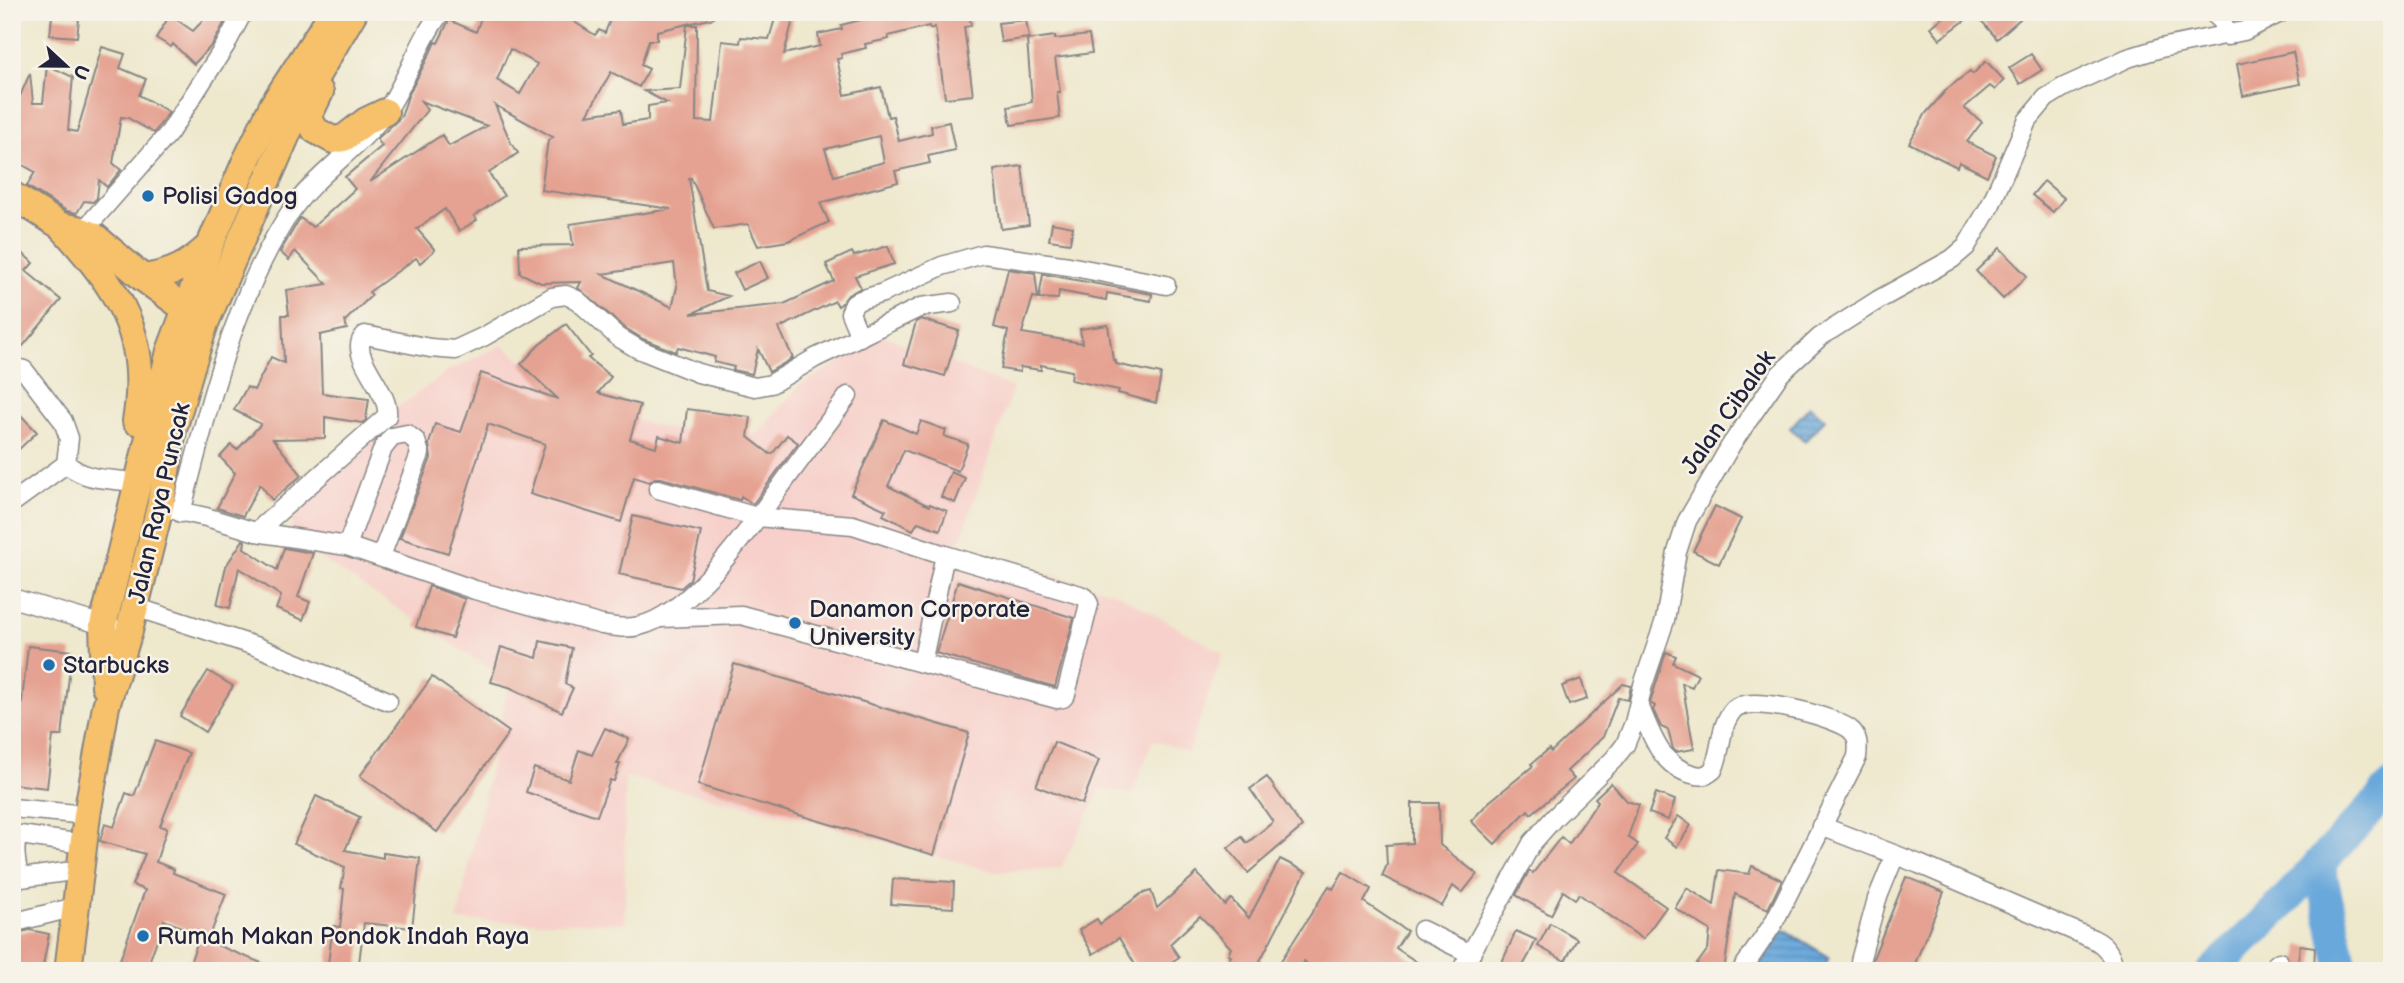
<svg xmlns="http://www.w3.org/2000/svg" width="2404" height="983" font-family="'Balsamiq Sans',sans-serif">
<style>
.built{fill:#f7d0cb}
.water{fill:url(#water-rules);stroke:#46658b;stroke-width:2}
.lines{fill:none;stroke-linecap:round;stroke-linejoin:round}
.river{stroke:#69a8db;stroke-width:32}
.building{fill:#e5a191;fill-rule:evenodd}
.minor-casing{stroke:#888584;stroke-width:21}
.highway-casing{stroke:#888584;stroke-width:30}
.minor{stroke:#fff;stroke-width:18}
.highway{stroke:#f6c16b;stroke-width:26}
.poi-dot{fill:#1f6fb2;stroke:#f7f3e8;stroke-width:2.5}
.labels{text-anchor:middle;stroke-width:5;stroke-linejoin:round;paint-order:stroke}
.poi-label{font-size:24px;fill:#22223b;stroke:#f7f3e8;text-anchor:start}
.street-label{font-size:24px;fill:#22223b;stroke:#f7f3e8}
</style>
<defs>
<pattern id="water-rules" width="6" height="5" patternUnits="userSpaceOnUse" patternTransform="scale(1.75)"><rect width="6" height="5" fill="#69a8db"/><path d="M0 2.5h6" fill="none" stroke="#5688b3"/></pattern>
</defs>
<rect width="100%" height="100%" fill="#f7f3e8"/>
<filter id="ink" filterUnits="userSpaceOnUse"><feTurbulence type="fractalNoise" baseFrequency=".0143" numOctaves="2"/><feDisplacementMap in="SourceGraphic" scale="14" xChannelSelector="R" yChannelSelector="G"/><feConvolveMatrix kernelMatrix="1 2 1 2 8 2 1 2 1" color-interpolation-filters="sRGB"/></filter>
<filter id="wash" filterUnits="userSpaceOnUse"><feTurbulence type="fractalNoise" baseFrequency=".00686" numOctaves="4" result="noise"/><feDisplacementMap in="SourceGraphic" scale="28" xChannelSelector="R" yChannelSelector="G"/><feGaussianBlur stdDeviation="1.57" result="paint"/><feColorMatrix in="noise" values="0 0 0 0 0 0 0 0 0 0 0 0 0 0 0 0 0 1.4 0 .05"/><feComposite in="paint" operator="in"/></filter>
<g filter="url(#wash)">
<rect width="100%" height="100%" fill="#eee8cd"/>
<path class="built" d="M885 336 1013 388 957 550 1117 593 1223 653 1188 752 1153 740 1132 794 1101 789 1061 868 995 872 833 827 625 777V923L457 921 509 681 289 538 301 487 327 458 450 370 502 345 554 385 594 408 668 429 757 434 800 385Z"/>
<g class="water">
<path d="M1810 406 1825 419 1805 441 1790 428Z"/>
<path d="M1784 930 1829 957 1823 971H1750L1751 969 1756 970Z"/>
</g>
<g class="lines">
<g class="river">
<path d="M2319 863 2343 971"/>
<path d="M2213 971 2279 907 2392 786"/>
</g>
</g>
<g id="blocks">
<g class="building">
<path d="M211 12H230L213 44 194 64 173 44 171 47 156 38 170 15 193 31Z"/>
<path d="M483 12H571L568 18 595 35 599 30 605 33 613 12H713L714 18 657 31V40H649L641 65 649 69 639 87 611 72 587 115 621 110 623 124 648 120V106L667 103 644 91 680 89 687 25H697L696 121 713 122 722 41 740 43 741 37 769 39 777 12H795L784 54 820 46 818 34 842 29 841 25 865 19 864 15 877 12H969L971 26 964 27 973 95 945 98 935 27 930 29 929 26 888 36 889 39 865 44 866 48 841 54 842 58 837 59 845 95 881 87 888 117 893 116 899 141 932 133 931 126 949 122 955 150 928 156 930 163 895 171 898 182 820 203 829 222 788 241 758 246 748 224 714 229 691 178H689L707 291 729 296 691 314 784 304 834 281 826 264 852 252 854 256 888 246 894 264 855 276 861 288 848 295 841 304 838 306 835 301 779 328 793 358 769 372 758 349 752 374 733 370 734 367 714 362 715 357 678 347 676 352 643 339 625 328 578 288 581 282 541 283 520 273 519 246 573 245 570 224 671 209 541 190 548 140 553 137 495 105 511 143 518 153 489 173 504 196 474 216 477 220 459 231 445 209 417 229 435 250 420 263 416 258 369 292 372 295 345 321 347 329 320 335 322 393 369 399 366 420 362 423 325 417V438L273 439 302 475 272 500 260 484 243 516 217 508 235 473 220 457 231 445 237 450 261 424 234 410 247 387 254 390 271 357 284 363 282 315H289L286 290 327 284 295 251 289 260 280 252 300 218 313 227 355 189 345 177 382 146 377 139 401 117 408 96 430 53 435 42 438 43 449 20 476 32ZM510 49 537 64 520 94 497 80ZM421 101 487 126 449 146 442 135 370 182 427 110ZM879 136 884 162 834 176 825 149ZM674 263 677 287 672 307 602 274Z"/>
<path d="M1950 12H2028L1997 39 1975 13 1940 39 1931 27Z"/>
<path d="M52 16 79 19 77 37 50 35Z"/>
<path d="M1026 20 1029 38 1001 42 998 23Z"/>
<path d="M1089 35 1092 53 1055 58 1060 92H1057L1060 118 1011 125 1008 107 1032 102 1027 40 1055 36V39Z"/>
<path d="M102 47 125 54 120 68 146 79 139 95 169 112 154 133 128 118 121 117 113 163 121 170 107 187 99 180 97 198 93 202 84 201 77 213 67 211 27 186 35 172 12 159V115L30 73 33 103H43L47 65 73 77 68 130 77 132Z"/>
<path d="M2293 52 2300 84 2243 96 2237 64Z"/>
<path d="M2031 54 2042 70 2020 84 2009 68Z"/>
<path d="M1986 61 2004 80 1995 90 1990 86 1964 108 1982 122 1967 142 1996 156 1987 176 1959 162 1957 167 1909 143 1926 113 1947 89 1970 71 1973 74Z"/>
<path d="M1022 166 1029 225 1001 229 994 170Z"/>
<path d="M2044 181 2064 198 2053 212 2032 195Z"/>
<path d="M1052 223 1073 227 1070 243 1049 240Z"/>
<path d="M12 243 33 263 26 271 61 300 23 346 12 337Z"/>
<path d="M2000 248 2027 276 2003 299 1976 271Z"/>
<path d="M760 261 768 278 742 290 734 273Z"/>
<path d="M1008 269 1035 273 1038 298 1033 297 1022 333 1082 343 1080 329 1108 325 1113 360 1116 361V364L1161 374 1156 403 1118 393 1119 390 1071 380 1072 371 1041 365V370L1020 367V372L1001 369 1008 331 994 327Z"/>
<path d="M1043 274 1152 294 1151 301 1107 293 1106 300 1059 291 1058 299 1039 298Z"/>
<path d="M921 319 959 331 945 376 904 364 916 322Z"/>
<path d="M566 324 591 356 588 358 611 377 598 393 640 405 630 439 656 447 659 436 683 443 687 409 751 417 748 437 770 454 773 453 787 435 798 443 753 504 741 496 740 500 661 478H655L649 482 634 477 621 522 530 494 545 444 488 424 448 553 400 538 431 458 429 444 435 424 461 432 481 373 558 399 521 364 539 345Z"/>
<path d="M12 406 37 432 12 456Z"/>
<path d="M884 420 916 434 921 421 946 430 944 436 968 444 958 471 904 450 888 486 929 506 930 504 947 511 940 530 918 522 913 530 883 515 886 510 851 494Z"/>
<path d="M951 472 965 478 955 503 941 497Z"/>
<path d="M1715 506 1741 519 1719 564 1693 551Z"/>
<path d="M633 516 701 532 690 580 681 588 619 574Z"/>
<path d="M243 540 245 541 244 548 277 570 284 548 313 553 298 597 310 602 303 620 276 609 281 596 239 568 230 608 217 605 226 566Z"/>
<path d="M958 581 1074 618 1055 687 936 653Z"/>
<path d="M429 586 465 599 452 638 416 627Z"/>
<path d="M540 641 572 648 565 684 573 688 562 712 509 687 491 682 501 647 537 658Z"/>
<path d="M28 646 72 651 62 736H53L47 788 12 784V718L20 719Z"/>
<path d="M1666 652 1676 656 1673 663 1698 675 1692 687 1682 683 1694 749 1676 752 1673 749 1668 730 1661 727 1653 710 1655 706 1650 703Z"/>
<path d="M734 664 969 733 934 855 698 785Z"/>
<path d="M208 671 233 686 205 732 180 716Z"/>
<path d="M432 677 509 732 437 832 360 776Z"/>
<path d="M1581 679 1587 699 1569 705 1562 686Z"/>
<path d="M1623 684 1631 686 1628 700 1618 698 1603 737 1567 771 1574 779 1531 814 1528 810 1495 844 1471 821 1489 802 1533 766 1531 764 1549 749 1551 752Z"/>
<path d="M605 728 629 739 617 764H620L614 781 610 780 597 816 526 792 534 768 569 780 579 750 592 755Z"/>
<path d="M155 741 189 753 160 826 167 828 156 862 174 869 173 873 226 894 209 938 164 920 146 971H116L145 890 132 885 145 854 100 841 105 824 114 827 126 793 134 796Z"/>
<path d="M1054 742 1099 760 1082 804 1036 786Z"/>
<path d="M1267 777 1302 827 1248 873 1228 848 1242 837 1247 843 1273 822 1250 789Z"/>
<path d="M1611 783 1627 801 1639 805 1628 837 1638 844 1618 873 1666 907 1643 939 1579 894 1575 899 1563 891 1551 915 1516 895 1529 871 1533 873 1561 837 1569 844 1598 801 1595 798Z"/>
<path d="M1656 793 1675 800 1668 820 1649 813Z"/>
<path d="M316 796 360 817 345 850 383 858V853L420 858 412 928 364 923 358 971H327L333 926 340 927 344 889 341 888 345 867 294 844Z"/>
<path d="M1412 803H1439L1440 845 1477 874 1462 893 1453 886 1442 906 1382 876 1387 865 1386 845 1412 843Z"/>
<path d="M1678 816 1691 825 1677 847 1664 838Z"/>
<path d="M1280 859 1306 872 1260 961 1275 970 1329 886 1333 889 1343 872 1371 889 1364 902 1407 931 1396 948 1430 971H1314L1304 961 1300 971H1223L1231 956 1228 955 1231 948 1200 916 1170 944 1179 957 1158 971H1139L1119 938 1093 954 1079 930 1097 919 1100 924 1141 894 1151 891 1157 908 1197 873 1225 905 1231 899 1249 918Z"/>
<path d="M1752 866 1782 880 1768 909 1735 894 1724 971H1692L1708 949 1710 930 1675 908 1687 888 1714 905 1719 870 1749 874Z"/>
<path d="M1906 877 1944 892 1912 971H1891L1871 963Z"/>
<path d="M893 879 954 882 953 908 891 904Z"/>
<path d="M1550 923 1577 939 1565 961 1538 946Z"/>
<path d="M30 930 49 934 42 971H12V934Z"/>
<path d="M1516 931 1536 940 1529 955 1520 971H1498Z"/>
<path d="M199 938 279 970V971H187Z"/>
<path d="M2300 945 2315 947 2314 971 2297 969Z"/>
</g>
</g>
</g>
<g filter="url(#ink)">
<use href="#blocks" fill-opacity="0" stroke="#888584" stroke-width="2"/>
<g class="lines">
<defs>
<g id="minor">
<path d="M2212 12 2222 21 2228 36"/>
<path d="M78 237 169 133 225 46 243 12"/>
<path d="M860 337 850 313 854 304 860 300 883 293 942 266 983 254 1069 266 1166 285"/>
<path d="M12 367 24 370 63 421 69 438 66 464C88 480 99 478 125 481"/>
<path d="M658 489 757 517 853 525 945 555 1080 595 1085 597 1089 604 1066 694 1063 698 1057 699 741 615 660 618"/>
<path d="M12 503 66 464"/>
<path d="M160 507 206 517 256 532 347 546 475 590 602 625C615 627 627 629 639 626 691 614 747 531 778 490 801 458 825 427 848 396"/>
<path d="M181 513C205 417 234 298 289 214 315 174 359 149 387 110 408 79 418 42 441 12"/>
<path d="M256 532 387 416C391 390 345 354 365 335L430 348 455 350 485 336 552 297 566 295 577 300 618 337 638 349 698 373 755 387 771 384 815 358 921 307 952 303"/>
<path d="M347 546 383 448 392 437 407 434 416 441 420 454 381 556"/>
<path d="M12 598 113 628"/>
<path d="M135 607 258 647 388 701"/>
<path d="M922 663 945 555"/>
<path d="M1639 705C1651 733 1660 766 1692 774 1701 777 1706 776 1713 770 1722 752 1719 725 1734 709 1749 694 1838 717 1852 731 1859 739 1858 747 1857 757L1773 924 1741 971"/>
<path d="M12 808 87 815"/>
<path d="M1821 826 1919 864 2093 939C2106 945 2114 956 2113 971"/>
<path d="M80 870 21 878C16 868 12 843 20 835L83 844"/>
<path d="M12 923 75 907"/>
<path d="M1422 930 1471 954"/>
<path d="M1860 961 1877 899 1895 855"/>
<path d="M1461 971 1532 843 1554 818 1614 759 1625 745 1634 723 1643 685 1665 620 1677 552 1687 521 1731 445 1780 374 1820 337 1878 300 1952 259 1966 247 1991 204 2027 121 2046 98 2064 87 2128 58 2161 48 2244 31 2282 12"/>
<path d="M2269 971 2279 962"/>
</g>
<g id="highway">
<path d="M320 92 310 113V120L315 130 333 140 344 138 366 121 385 112"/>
<path d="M12 195 61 226 77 229 94 236 143 278 198 318"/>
<path d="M61 226C117 288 151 334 136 421"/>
<path d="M143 278C173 274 187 266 209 246"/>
<path d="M105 686 103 625 170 351 210 245 245 163 273 105 333 12"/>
<path d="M68 971 87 815 106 706 129 631 160 507 173 430 191 367 205 323 301 102 354 12"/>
</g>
</defs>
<use href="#minor" class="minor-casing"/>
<use href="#highway" class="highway-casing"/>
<use href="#minor" class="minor"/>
<use href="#highway" class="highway"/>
</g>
</g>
<g class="poi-dot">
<circle cx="148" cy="196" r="7"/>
<circle cx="795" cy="623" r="7"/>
<circle cx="49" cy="665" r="7"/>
<circle cx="143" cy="936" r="7"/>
</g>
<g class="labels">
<g class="poi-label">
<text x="162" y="204">Polisi Gadog</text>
<text x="809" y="617">Danamon Corporate<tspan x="809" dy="28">University</tspan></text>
<text x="63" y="673">Starbucks</text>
<text x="157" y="944">Rumah Makan Pondok Indah Raya</text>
</g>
<g class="street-label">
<text transform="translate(1728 412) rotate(-55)" y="8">Jalan Cibalok</text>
<text transform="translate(159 503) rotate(-77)" y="8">Jalan Raya Puncak</text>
</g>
</g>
<rect width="2404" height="983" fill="none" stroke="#f7f3e8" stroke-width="42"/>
<g transform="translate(66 66) rotate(112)" stroke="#f7f3e8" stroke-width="5" paint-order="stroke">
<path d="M0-5L12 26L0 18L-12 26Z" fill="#22223b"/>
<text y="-10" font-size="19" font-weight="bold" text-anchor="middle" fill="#22223b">U</text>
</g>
</svg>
